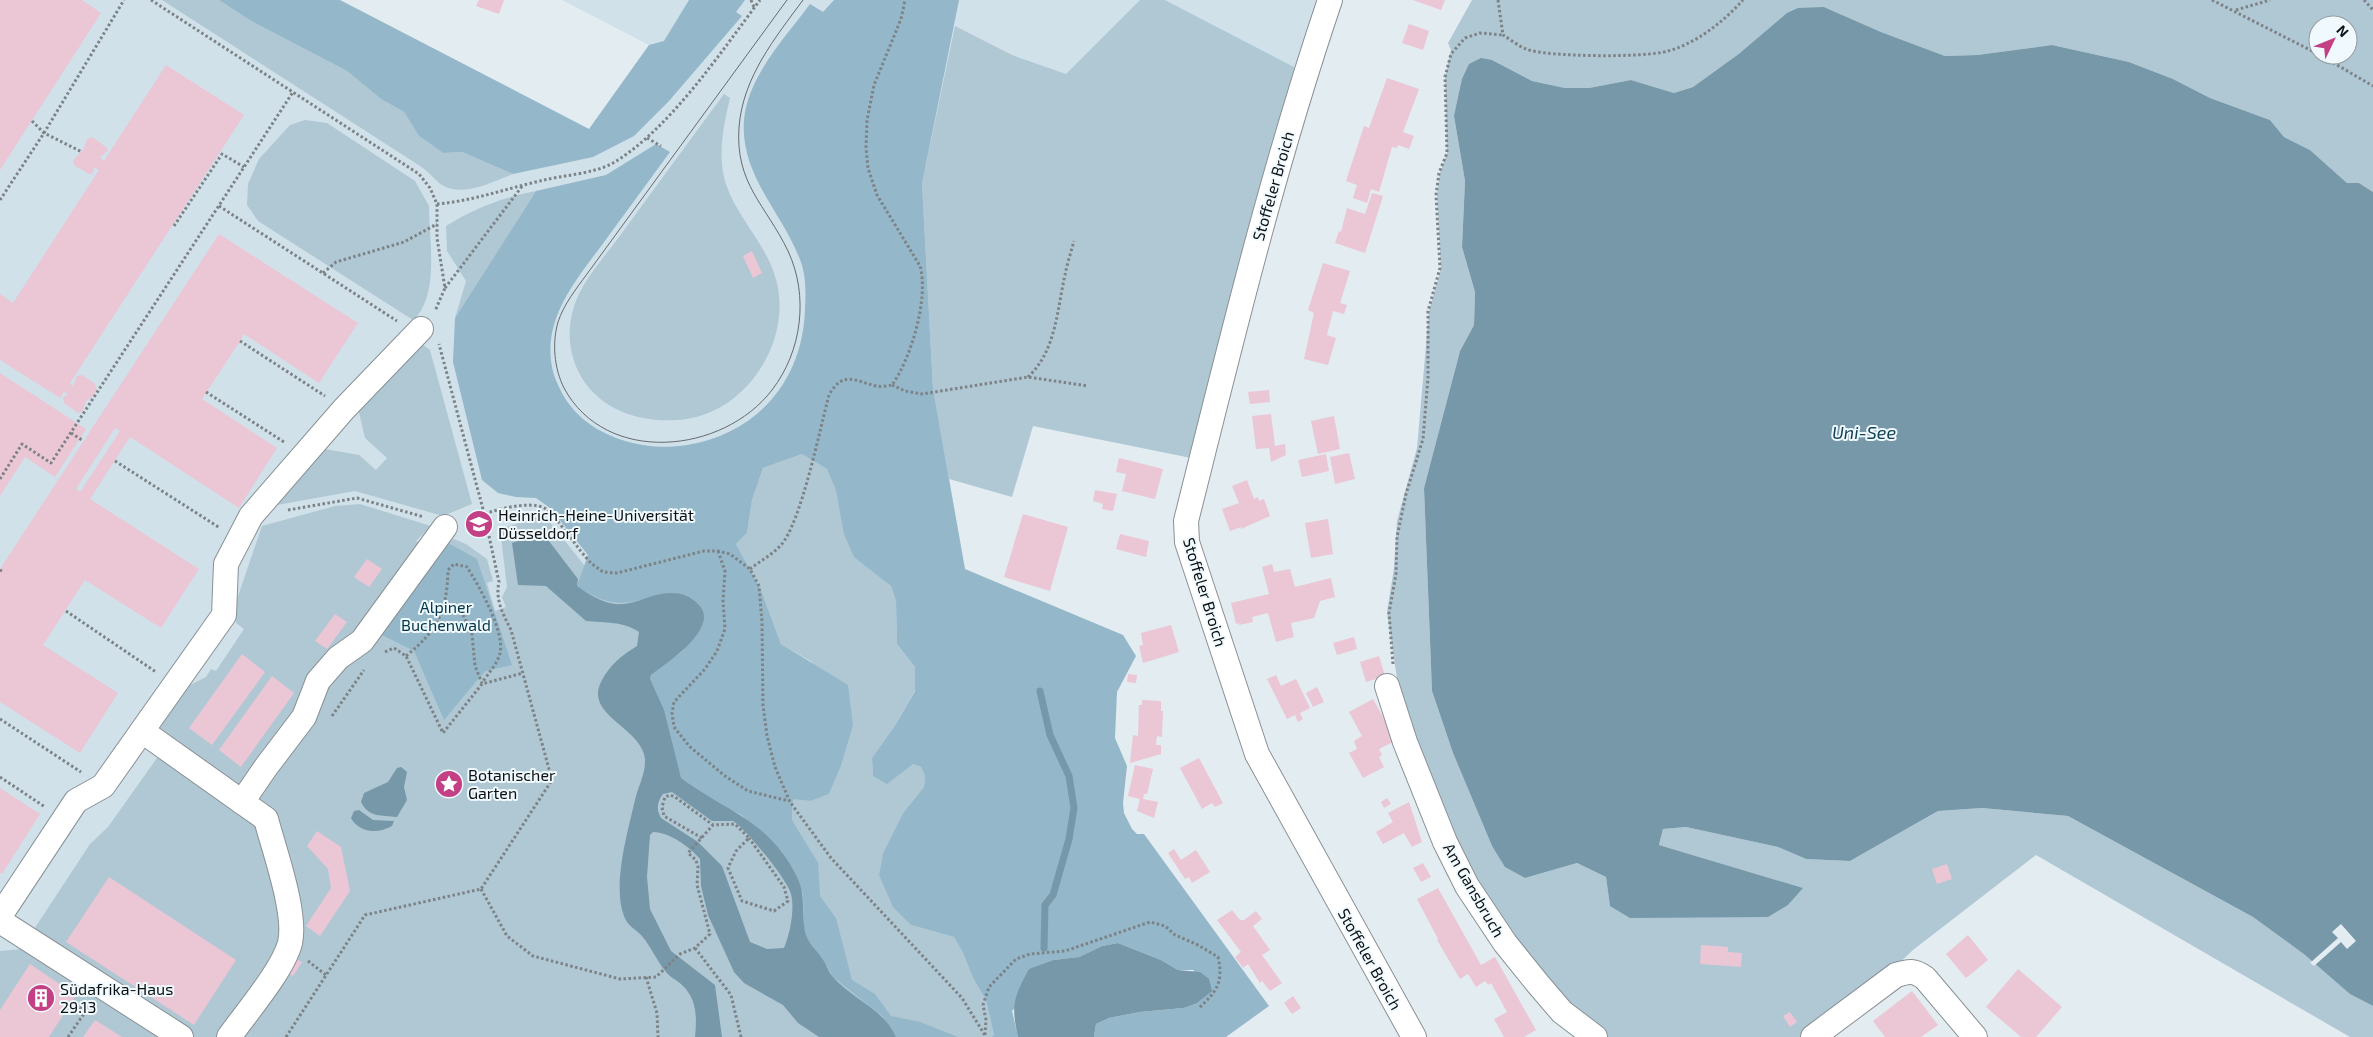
<svg xmlns="http://www.w3.org/2000/svg" width="2373" height="1037" font-family="'Exo 2',sans-serif">
<style>
.built{fill:#d0e1ea}
.green{fill:#b0c8d4;fill-rule:evenodd}
.forest{fill:#94b7c9}
.water{fill:#7698a9;fill-rule:evenodd}
.pier{fill:#e3ecf1}
.lines{fill:none;stroke-linecap:round;stroke-linejoin:round}
.stream{stroke:#7698a9;stroke-width:7}
.building{fill:#ebc6d5;fill-rule:evenodd}
.minor-casing{stroke:#899195;stroke-width:26}
.path{stroke:#7c8285;stroke-width:3;stroke-dasharray:2.5 2.5;stroke-linecap:butt}
.minor{stroke:#fff;stroke-width:24}
.tram{stroke:#656b6e;stroke-width:1}
.labels{text-anchor:middle;stroke-width:4;stroke-linejoin:round;paint-order:stroke}
.street-label{font-size:16px;fill:#0d1012;stroke:#f0fafe}
.poi-label{font-size:16px;fill:#0d1012;stroke:#f0fafe;text-anchor:start}
.park-label{font-size:16px;fill:#003346;stroke:#f0fafe}
.water-label{font-size:18px;font-style:italic;fill:#104155;stroke:#f0fafe}
</style>
<rect width="100%" height="100%" fill="#e3ecf1"/>
<g class="built">
<path d="M0 0H340L589 129 649 45 562 0H1140L1066 74 1012 55 933 389 965 569 1079 957 1012 1011 1018 1037H0Z"/>
<path d="M1165 0H1321L1298 69Z"/>
</g>
<g class="green">
<path d="M162 0H219L251 21 347 71 381 99 404 112 419 136 443 153 462 152 513 174C491 182 459 200 438 182 431 175 425 169 417 164Z"/>
<path d="M1140 0H1165L1298 69 1196 459 1033 426 1012 497 949 479 933 390 922 184 955 26 1012 55 1066 74Z"/>
<path d="M1472 0H2373V192L2359 183H2347L2310 150 2284 137 2270 120 2210 98 2173 79 2129 62 2052 45 1977 55 1945 56 1881 32 1824 7 1740 53 1693 87 1674 93 1631 80 1589 88H1565L1532 81 1492 60 1454 116 1465 181 1462 247 1475 292 1474 325 1460 351 1424 488 1432 691 1453 753 1492 846 1506 867 1525 878 1577 863 1606 877 1610 906 1788 905 1802 888 1659 845 1663 829 1686 827 1778 847 1806 859 1850 861 1938 811 1982 808 2068 816 2253 917 2305 955 2351 994 2373 1006V1037H2350L2036 855 1913 950 1889 973 1806 1037H1606L1587 1027 1468 884 1403 718 1387 612 1394 568 1397 521 1417 448 1429 311 1441 269 1437 195 1440 173 1447 153 1445 77 1451 50 1448 43ZM2318 25H2348V55H2318Z"/>
<path d="M724 94 730 98C724 124 718 151 724 177 733 213 762 238 774 273 797 337 746 417 677 420 648 422 617 415 596 395 574 375 565 343 572 314 578 284 605 257 622 233 656 186 690 140 724 94Z"/>
<path d="M305 120 327 123 415 181 429 206C429 240 440 296 413 320L258 221 247 205 248 184 259 159 290 125Z"/>
<path d="M536 191 455 318 466 281 447 251 446 226C474 208 504 197 536 191Z"/>
<path d="M422 344 430 350 472 504 443 516 355 491 277 505 325 449 359 455 376 470 387 458 365 438 358 408Z"/>
<path d="M802 454 827 469 836 491 840 511 876 573 891 586 896 601 897 644 915 667V690L896 724 872 758 873 776 914 764 921 767 925 776 924 787 903 813 883 853 879 875 911 925 954 937 963 953 973 978 986 1000 994 1035 991 1037H0V951L21 949 90 844 108 827 164 748 155 730 182 689 206 677 211 669 216 671 244 629 236 623 234 608 262 526 335 506 360 504 431 526 416 541 432 549 454 539 466 544 487 559 493 581 487 583 495 611 506 607 502 597 507 587 500 529 544 515 589 571 694 586 765 820 818 862 792 820 793 798 811 801 829 794 841 766 853 726 812 662 781 644 761 590 736 544 747 533 752 500 763 468Z"/>
</g>
<g class="forest">
<path d="M219 0H340L589 129 649 45 664 41 689 0H745L736 12 742 16 669 101 634 136 593 157 513 174 462 152 443 153 419 136 404 112 381 99 347 71 251 21Z"/>
<path d="M834 0H959L922 184 933 389 965 569 1123 635 1136 656 1117 692 1115 738 1127 766 1123 803 1124 813 1132 829 1137 834H1144L1269 1006 1226 1037H1094L1096 1024 1109 1018 1140 1012 1183 1008 1194 970H1178L1161 960 1118 943 1102 946 1079 957 1054 960 1012 1011 1018 1037H991L994 1035 986 1000 973 978 963 953 954 937 911 925 893 907 879 875 883 853 903 813 924 787 925 776 921 767 913 764 887 784 873 776 872 758 896 724 915 691V667L897 644 896 601 891 586 854 557 844 534 836 491 827 469 802 454 763 468 752 500 747 533 736 544 761 590 781 644 848 685 853 726 841 766 829 794 811 801 793 799 792 820 818 862 820 896 836 918 852 980 875 994 891 1016 920 1022 958 1037H896L892 1029 882 1016 833 977 823 959 809 945 804 927 803 893 742 815 719 805 681 778 650 679 651 675 684 650 654 596C621 607 606 605 577 586L588 555 550 508 536 498 516 497 498 493 482 480 453 362 455 318 536 191 606 175 656 144 670 152C649 181 628 209 607 238 578 278 538 321 554 375 560 392 569 407 583 419 611 442 651 451 687 445 758 433 803 380 805 309 806 291 806 273 799 257 780 210 740 174 744 120 748 76 785 38 810 4L823 12Z"/>
<path d="M450 544 477 559 512 665 485 671 444 720 414 651 380 634 432 549Z"/>
</g>
<g class="water">
<path d="M1824 7 1881 32 1945 56 1977 55 2052 45 2129 62 2173 79 2210 98 2270 120 2284 137 2310 150 2347 183H2359L2373 192V1006L2350 994 2305 955 2253 917 2068 816 1982 808 1938 811 1850 861 1806 859 1778 847 1686 827 1663 829 1659 845 1803 888 1788 905 1768 917 1630 918 1610 906 1606 877 1577 863 1525 878 1505 867 1492 846 1453 753 1432 691 1424 488 1460 351 1474 325 1475 292 1462 247 1465 181 1454 116 1462 79 1469 64 1481 58 1492 60 1532 81 1565 88H1589L1631 80 1674 93 1693 87 1740 53 1787 13 1798 8Z"/>
<path d="M542 532 578 579 577 586C589 594 600 602 615 604 635 606 651 593 670 593 682 593 690 596 698 604 722 627 667 663 651 675L650 679 664 710 681 778C728 813 769 820 797 877 805 893 802 908 804 925 806 944 815 947 824 961 827 966 829 973 833 977 852 999 884 1009 896 1037H819L798 1023 783 1005 744 983 734 972 708 915 701 886 700 859C690 847 669 832 653 832L650 835 647 877 650 909 671 951 715 985 722 1037H695C697 1017 697 999 682 985 677 980 671 978 667 973 657 962 651 946 641 935 635 929 627 925 624 916 612 886 628 830 635 800 638 787 646 773 645 759 642 727 582 715 602 680 610 665 622 655 637 646L639 632C623 621 605 623 586 621L546 586 518 585 512 543ZM672 792 712 821H733C745 828 788 880 791 894 795 909 790 934 784 948L767 949 750 942 722 866 698 842 661 818C656 809 657 802 663 794Z"/>
<path d="M401 767 407 772 404 787 407 800 397 817C381 815 369 818 361 802L364 793 388 782 397 768Z"/>
<path d="M359 810 373 820 394 821 392 826C378 834 359 833 351 818L354 811Z"/>
<path d="M1118 943 1161 960 1178 970 1200 972 1209 979 1212 991 1197 1003 1183 1008 1140 1012 1109 1018 1096 1024 1094 1037H1018C1011 1005 1013 999 1029 969L1054 960 1079 957 1102 946Z"/>
</g>
<path class="pier" d="M2341 924 2356 941 2347 949 2341 942 2314 966 2310 963 2338 938 2332 932Z"/>
<g class="lines">
<path class="stream" d="M1040 691 1050 735 1069 776 1074 808 1069 839 1053 895 1045 905 1044 948"/>
</g>
<g class="building">
<path d="M0 0H82L101 13 0 170Z"/>
<path d="M479 0H504L499 14 476 6Z"/>
<path d="M1413 0H1445L1441 10Z"/>
<path d="M1409 24 1429 31 1423 50 1402 43Z"/>
<path d="M166 65 244 115 70 383 73 386 77 376 82 375 94 383 97 389 92 397 86 401 82 412 78 413 64 403 63 398 68 394 64 392 60 398 0 360V294L13 303 99 170 94 167 93 173 89 174 74 165 73 161 84 148 87 139 92 137 106 147 108 150 100 158 104 161Z"/>
<path d="M1387 78 1419 89 1403 132 1414 136 1409 149 1398 145 1397 148 1392 147 1379 192 1371 189 1367 203 1353 198 1357 185 1346 181 1364 126 1369 128Z"/>
<path d="M1372 193 1383 196 1365 253 1335 243 1339 231 1341 232 1347 208 1365 214Z"/>
<path d="M219 234 358 323 319 383 244 334 240 341 202 399 277 448 239 508 130 437 90 499 199 569 161 628 85 580 43 645 118 693 80 753 0 702V569ZM115 428 120 431 80 492 76 489Z"/>
<path d="M752 251 762 273 753 278 743 256Z"/>
<path d="M1323 263 1350 271 1340 303 1347 305 1344 314 1333 311 1327 335 1336 338 1328 365 1304 359 1314 313 1308 310Z"/>
<path d="M0 373 86 429 55 477 25 457 0 496Z"/>
<path d="M1269 390 1270 402 1250 404 1248 392Z"/>
<path d="M1271 414 1275 446 1285 444 1286 455 1271 462 1269 448 1256 449 1252 416Z"/>
<path d="M1334 416 1340 449 1318 454 1311 421Z"/>
<path d="M1349 453 1355 479 1335 484 1330 457Z"/>
<path d="M1326 454 1329 471 1302 477 1298 460Z"/>
<path d="M1119 458 1163 469 1155 499 1122 491 1126 474 1116 472Z"/>
<path d="M1247 480 1254 499 1258 497 1259 501 1264 499 1270 516 1241 529V527L1230 531 1222 509 1239 503 1232 486Z"/>
<path d="M1095 490 1117 494 1113 511 1102 509 1103 504 1093 501Z"/>
<path d="M1023 514 1068 527 1050 591 1004 577Z"/>
<path d="M1328 519 1333 554 1311 558 1305 523Z"/>
<path d="M1120 534 1149 541 1146 557 1116 549Z"/>
<path d="M367 559 382 569 369 587 354 577Z"/>
<path d="M1272 564 1274 572 1290 569 1295 587 1331 578 1335 597 1320 601 1314 618 1291 623 1294 637 1276 642 1268 613 1252 617 1253 622 1239 625V623L1236 624 1231 603 1269 594 1262 567Z"/>
<path d="M335 614 347 622 327 649 315 641Z"/>
<path d="M1171 625 1179 652 1143 663 1139 646 1143 645 1141 633Z"/>
<path d="M1354 637 1357 649 1337 655 1333 643Z"/>
<path d="M242 654 265 672 212 745 189 728Z"/>
<path d="M1379 656 1385 676 1366 682 1360 662Z"/>
<path d="M1128 674 1137 675 1136 683 1127 682Z"/>
<path d="M1276 675 1281 686 1296 679 1310 708 1300 713 1303 719 1298 722 1295 715 1287 719 1267 679Z"/>
<path d="M272 676 294 693 241 767 219 750Z"/>
<path d="M1317 687 1324 702 1313 707 1306 693Z"/>
<path d="M1373 699 1389 728 1393 742 1379 749 1382 755 1379 757 1384 767 1363 778 1349 753 1357 749 1354 741 1362 736 1349 712Z"/>
<path d="M1142 700 1161 701V711H1163L1162 737 1157 736 1156 745H1161V754L1130 763 1133 735 1138 736 1139 705H1142Z"/>
<path d="M1199 758 1223 803 1215 807 1212 803 1202 809 1180 768Z"/>
<path d="M1135 765 1153 769 1147 794H1144L1143 799 1158 802 1154 818 1137 811 1140 799 1128 796Z"/>
<path d="M0 788 40 814 2 874 0 873Z"/>
<path d="M1387 798 1391 804 1384 808 1381 802Z"/>
<path d="M1409 802 1422 842 1412 847 1404 833 1383 844 1376 832 1393 822 1388 813Z"/>
<path d="M317 831 341 847 350 891 320 936 306 926 331 888 328 869 307 846Z"/>
<path d="M1174 849 1181 860 1196 850 1210 872 1192 883 1189 877 1185 879 1168 853Z"/>
<path d="M1423 863 1431 877 1421 882 1413 868Z"/>
<path d="M1947 864 1952 879 1937 884 1932 869Z"/>
<path d="M109 877 236 960 194 1025 66 942Z"/>
<path d="M1438 888 1481 965 1495 957 1536 1030 1524 1037H1504L1494 1019 1507 1012 1491 983 1488 985 1485 981 1476 987 1468 974 1460 979 1437 940 1438 939 1417 899Z"/>
<path d="M1232 910 1240 920H1244L1256 911 1262 919 1253 926 1270 950 1262 955 1282 983 1270 991 1262 981 1260 983 1248 964 1243 968 1235 957 1241 952 1217 920Z"/>
<path d="M1968 935 1988 960 1966 978 1946 954Z"/>
<path d="M1701 945 1728 947V952L1742 953 1741 967 1700 964Z"/>
<path d="M291 956 302 962 293 976 282 969Z"/>
<path d="M30 964 76 995 49 1037H0V1010Z"/>
<path d="M2018 969 2062 1007 2036 1037H2021L1986 1007Z"/>
<path d="M1912 991 1938 1025 1921 1037H1885L1873 1021Z"/>
<path d="M1293 996 1301 1008 1292 1014 1284 1003Z"/>
<path d="M1790 1012 1797 1022 1790 1027 1783 1016Z"/>
<path d="M95 1020 122 1037H83Z"/>
</g>
<g class="lines">
<defs>
<g id="minor">
<path d="M1330 0C1272 171 1230 346 1186 521L1187 542 1257 754 1414 1037"/>
<path d="M1387 686 1405 742 1445 842 1467 886 1505 943 1538 984 1562 1012 1595 1037"/>
<path d="M142 731 242 802"/>
<path d="M0 916 76 801 103 786 224 615 226 564 251 516 344 409 421 329"/>
<path d="M0 921 181 1037"/>
<path d="M229 1037C246 1013 283 970 290 943 297 913 274 850 266 819L242 802 266 767 304 717 318 681 338 658 362 641 445 527"/>
<path d="M1813 1037 1896 975C1909 971 1914 970 1925 978L1975 1037"/>
</g>
</defs>
<use href="#minor" class="minor-casing"/>
<g class="path">
<path d="M151 0 419 174 430 188 437 204V238L445 288 435 311"/>
<path d="M751 0 754 7"/>
<path d="M1498 0 1503 35C1510 39 1518 46 1526 49 1545 57 1646 58 1668 51 1697 43 1723 22 1743 0"/>
<path d="M2212 0 2318 54"/>
<path d="M2364 0 2373 10"/>
<path d="M2236 10 2270 0"/>
<path d="M2320 55 2373 86"/>
<path d="M32 121 44 133 82 152"/>
<path d="M647 138 661 146"/>
<path d="M0 200 44 133 124 0"/>
<path d="M437 204C472 201 505 189 540 181 563 175 593 174 613 163 669 130 721 52 760 0"/>
<path d="M219 206 397 321"/>
<path d="M174 226 222 154 244 167"/>
<path d="M323 273 336 262 404 242 437 224"/>
<path d="M445 288 523 185"/>
<path d="M240 341 325 396"/>
<path d="M1028 377C1056 351 1057 310 1065 275 1067 264 1071 252 1074 241"/>
<path d="M892 385 905 391 922 394 1028 377 1088 386"/>
<path d="M206 392 284 442"/>
<path d="M71 433 82 440"/>
<path d="M115 461 220 528"/>
<path d="M0 479 22 444 51 463 293 92"/>
<path d="M288 510 357 498 424 517"/>
<path d="M466 520C485 513 529 498 546 509 557 517 579 551 591 563L603 572 617 573 704 551H718L730 554 750 569 759 586 762 622 763 705 767 736 775 767 790 802 831 858 962 998 986 1037"/>
<path d="M718 551 725 571 723 601 725 629 717 651 705 669 674 702 672 713 674 727 689 746 725 776 748 791 789 801"/>
<path d="M750 569C760 561 772 555 781 545 801 523 820 428 829 395 843 370 855 381 876 386 881 387 887 386 892 385 911 358 929 299 920 266L877 195 868 168 866 148 867 120 874 85 901 19 905 0"/>
<path d="M0 570 2 571"/>
<path d="M445 606 463 615 472 634 475 666 482 683"/>
<path d="M66 611 156 672"/>
<path d="M385 652 394 648 406 656 443 733 482 684 523 673"/>
<path d="M406 656C438 630 447 611 448 570L454 564 467 567C479 586 505 631 500 653 498 663 487 675 482 683"/>
<path d="M1393 664 1389 613 1396 574 1397 537 1406 494 1423 439 1428 378V311L1440 268 1436 195 1439 173 1447 153 1445 77 1451 54 1465 38 1480 33 1503 35"/>
<path d="M332 716 364 670"/>
<path d="M0 719 81 772"/>
<path d="M0 777 45 807"/>
<path d="M702 838 664 816 662 807 665 797 670 795 675 797 713 825"/>
<path d="M481 889 507 936 533 956 620 979 656 977 680 954 695 948 710 934 697 885 698 867 696 860 688 853 713 825 735 824 749 838 736 851 728 868 742 901 774 911 788 901 784 887 749 838"/>
<path d="M695 948 731 995 741 1037"/>
<path d="M308 961 326 975"/>
<path d="M646 977 657 1013 658 1037"/>
<path d="M71 1002 85 1011"/>
<path d="M985 1035 986 1020 983 1005 989 987 1016 959 1030 954 1065 951 1150 922 1165 926 1175 935 1198 945 1218 957C1224 983 1216 992 1198 1009"/>
<path d="M68 1037 90 1005"/>
<path d="M286 1037 365 915 481 889 552 780 511 630C503 614 495 600 499 582L484 513 439 344"/>
</g>
<use href="#minor" class="minor"/>
<path class="tram" d="M787 0 587 274C576 289 564 304 558 322 552 343 554 368 564 388 606 466 723 454 772 390 802 351 809 296 788 251 766 205 735 184 739 127 743 77 775 38 803 0"/>
</g>
<defs>
<symbol id="university-disc" viewBox="-11 -11 22 22"><circle r="9.5" fill="#c34085" stroke="#f0fafe"/><path d="M0-5L7-2L0 1L-7-2ZM-4 1L0 2.5L4 1V4Q0 6-4 4Z" fill="#fff"/></symbol>
<symbol id="sight-disc" viewBox="-11 -11 22 22"><circle r="9.5" fill="#c34085" stroke="#f0fafe"/><path d="M0-6L1.8-2.2L6-1.7L2.9 1.2L3.7 5.4L0 3.3L-3.7 5.4L-2.9 1.2L-6-1.7L-1.8-2.2Z" fill="#fff"/></symbol>
<symbol id="building-disc" viewBox="-11 -11 22 22"><circle r="9.5" fill="#c34085" stroke="#f0fafe"/><path d="M-4-6H4V6H1V3H-1V6H-4ZM-2.5-4.3h1.7v1.8h-1.7ZM.8-4.3h1.7v1.8H.8ZM-2.5-1h1.7V.8h-1.7ZM.8-1h1.7V.8H.8Z" fill="#fff"/></symbol>
</defs>
<g fill-rule="evenodd">
<use href="#university-disc" x="463" y="508" width="32" height="32"/>
<use href="#sight-disc" x="433" y="768" width="32" height="32"/>
<use href="#building-disc" x="25" y="982" width="32" height="32"/>
</g>
<g class="labels">
<g class="street-label">
<text transform="translate(1273 186) rotate(-74)" y="6">Stoffeler Broich</text>
<text transform="translate(1205 592) rotate(73)" y="6">Stoffeler Broich</text>
<text transform="translate(1474 890) rotate(60)" y="6">Am Gansbruch</text>
<text transform="translate(1370 959) rotate(61)" y="6">Stoffeler Broich</text>
</g>
<g class="poi-label">
<text x="498" y="521">Heinrich-Heine-Universität<tspan x="498" dy="18">Düsseldorf</tspan></text>
<text x="468" y="781">Botanischer<tspan x="468" dy="18">Garten</tspan></text>
<text x="60" y="995">Südafrika-Haus<tspan x="60" dy="18">29.13</tspan></text>
</g>
<g class="park-label">
<text x="446" y="613">Alpiner<tspan x="446" dy="18">Buchenwald</tspan></text>
</g>
<g class="water-label">
<text x="1864" y="439">Uni-See</text>
</g>
</g>
<g transform="translate(2333 40) rotate(47)"><circle r="24" fill="#f0fafe" stroke="#959ca0"/>
<path d="M0-4L9 19L0 12L-9 19Z" fill="#c34085"/>
<text y="-8" font-size="14" font-weight="bold" text-anchor="middle" fill="#0d1012">N</text>
</g>
</svg>
